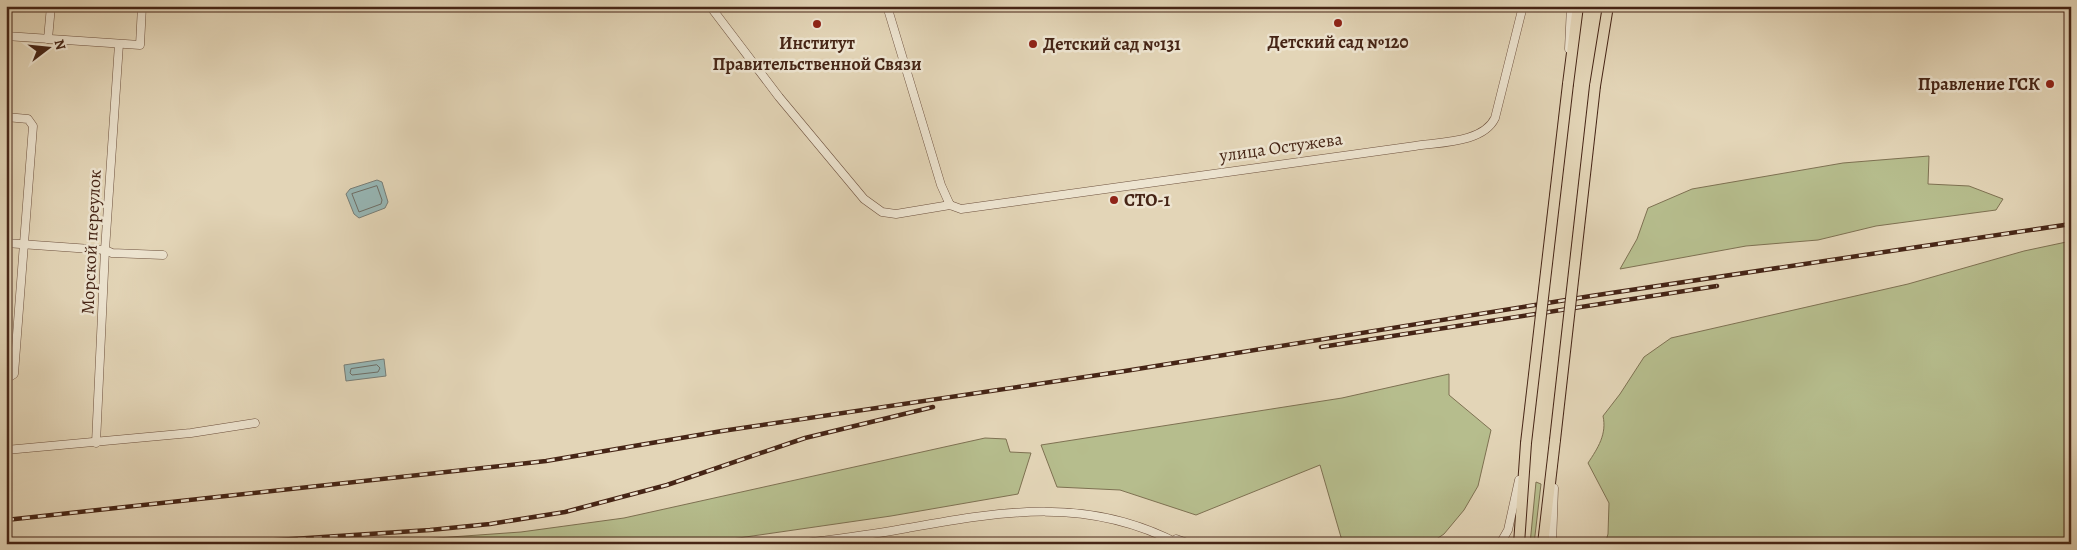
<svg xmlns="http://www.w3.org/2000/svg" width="2077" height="550" font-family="Alegreya,serif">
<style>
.green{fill:#b6bd8d;stroke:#7e7152}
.water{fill:#97b7b6;stroke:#777d76}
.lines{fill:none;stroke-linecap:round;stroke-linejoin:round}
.shore{stroke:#6e6e66;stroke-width:1}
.minor-casing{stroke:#6d513e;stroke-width:9}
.major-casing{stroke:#462516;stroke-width:12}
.minor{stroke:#ede4d0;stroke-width:8}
.major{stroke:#e3d5b7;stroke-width:10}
.rail-casing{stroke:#462516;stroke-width:4.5}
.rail{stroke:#ede4d0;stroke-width:2.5;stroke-dasharray:8;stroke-linecap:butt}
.major-bridge-casing{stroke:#462516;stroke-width:12;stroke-linecap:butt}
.major-bridge{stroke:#e3d5b7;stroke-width:10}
.poi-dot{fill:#8f2418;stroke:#ede4d0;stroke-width:2}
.labels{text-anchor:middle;stroke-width:5;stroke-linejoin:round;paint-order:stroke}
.poi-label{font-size:18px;font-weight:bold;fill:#462516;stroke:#ede4d0}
.street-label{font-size:18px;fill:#462516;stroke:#ede4d0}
</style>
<rect width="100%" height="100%" fill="#e3d5b7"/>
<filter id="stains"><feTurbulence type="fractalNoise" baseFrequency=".004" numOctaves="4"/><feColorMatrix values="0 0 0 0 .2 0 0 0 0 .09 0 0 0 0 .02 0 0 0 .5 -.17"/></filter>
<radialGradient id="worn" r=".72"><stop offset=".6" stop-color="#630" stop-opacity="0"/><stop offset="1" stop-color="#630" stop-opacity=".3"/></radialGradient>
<g class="green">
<path d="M1929 156 1928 184 1969 186 2003 199 1996 210 1876 226 1818 240 1746 246 1620 269 1637 239 1648 208 1692 189 1843 163Z"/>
<path d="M2071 241V544H1605L1608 534 1609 503 1588 463C1598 448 1607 434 1603 416L1620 394 1644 357 1671 338 1908 284 2024 251Z"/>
<path d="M1449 374V395L1491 430 1478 486 1464 510 1444 534 1429 544H1343L1320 465 1196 515 1120 490 1057 487 1041 445 1342 398Z"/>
<path d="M985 438 1006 439 1010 452 1031 453 1018 494 891 516 697 544H352L521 532 624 518Z"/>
<path d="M1536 482 1541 484 1534 544H1530Z"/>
</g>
<g class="water">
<path d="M377 180 382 182 388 202 385 208 359 218 354 214 346 194 350 189Z"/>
<path d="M384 359 386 376 346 381 344 365Z"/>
</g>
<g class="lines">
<g class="shore">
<path d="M377 186 382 200 381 204 359 212 352 194Z"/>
<path d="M377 365 380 368 378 372 352 375 350 373 351 369Z"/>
</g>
<defs>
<g id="minor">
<path d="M710 6 779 97 864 199 882 212 896 214 950 205"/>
<path d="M887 6 941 185 950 205"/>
<path d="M6 36 140 45 142 6"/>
<path d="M48 39 51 6"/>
<path d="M1569 49 1571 6"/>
<path d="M6 117 28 119 33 126 14 374 6 379"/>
<path d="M950 205 961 209 1415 146C1440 142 1483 143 1495 118L1523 6"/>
<path d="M6 243 105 250 112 253 163 255"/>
<path d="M96 443 105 250 119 44"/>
<path d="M6 450 191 433 255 423"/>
<path d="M1176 539 1190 544"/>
<path d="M798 544C835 539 872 535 908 528 1004 511 1088 496 1179 544"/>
<path d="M1500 544 1508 530 1519 480"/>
<path d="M1552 544 1554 488"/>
</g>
<g id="major">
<path d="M1568 84 1578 6"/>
<path d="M1595 86 1608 6"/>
<path d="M1519 544 1526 443"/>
<path d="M1543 544 1555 440"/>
</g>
</defs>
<use href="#minor" class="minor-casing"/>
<use href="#major" class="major-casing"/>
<use href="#minor" class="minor"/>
<use href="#major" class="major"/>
<defs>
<g id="rail">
<path d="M1321 347 1717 286"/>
<path d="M6 520 546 461 722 431 1125 371 1591 296 2071 224"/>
<path d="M218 544 430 530 490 524 565 512 667 485 805 438 933 407"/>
</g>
</defs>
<use href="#rail" class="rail-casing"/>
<use href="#rail" class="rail"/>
<defs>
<g id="major-bridge">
<path d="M1555 440 1595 86"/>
<path d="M1526 443 1568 84"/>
</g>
</defs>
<use href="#major-bridge" class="major-bridge-casing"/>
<use href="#major-bridge" class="major-bridge"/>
</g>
<g class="poi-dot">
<circle cx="1338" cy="23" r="5"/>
<circle cx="817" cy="24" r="5"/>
<circle cx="1033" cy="44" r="5"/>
<circle cx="2050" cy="84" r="5"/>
<circle cx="1114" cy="200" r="5"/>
</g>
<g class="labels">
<g class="poi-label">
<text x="1338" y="48">Детский сад №120</text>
<text x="817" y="49">Институт<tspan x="817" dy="21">Правительственной Связи</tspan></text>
<text x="1043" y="50" text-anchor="start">Детский сад №131</text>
<text x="2040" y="90" text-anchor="end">Правление ГСК</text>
<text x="1124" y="206" text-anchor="start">СТО-1</text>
</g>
<g class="street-label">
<text transform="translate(1281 147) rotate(-8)" y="6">улица Остужева</text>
<text transform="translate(91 242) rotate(-87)" y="6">Морской переулок</text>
</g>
</g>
<rect width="2077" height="550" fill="none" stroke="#e3d5b7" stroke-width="25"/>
<rect x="8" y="8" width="2062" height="535" fill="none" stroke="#462516" stroke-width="2.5"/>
<rect x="12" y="12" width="2052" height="525" fill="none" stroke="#462516"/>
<g transform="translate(48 48) rotate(74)" stroke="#ede4d0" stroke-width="4" paint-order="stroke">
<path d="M0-4L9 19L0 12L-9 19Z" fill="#462516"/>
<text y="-8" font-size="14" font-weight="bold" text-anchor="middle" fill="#462516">N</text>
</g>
<rect width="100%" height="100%" filter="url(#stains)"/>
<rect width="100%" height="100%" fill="url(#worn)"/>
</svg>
